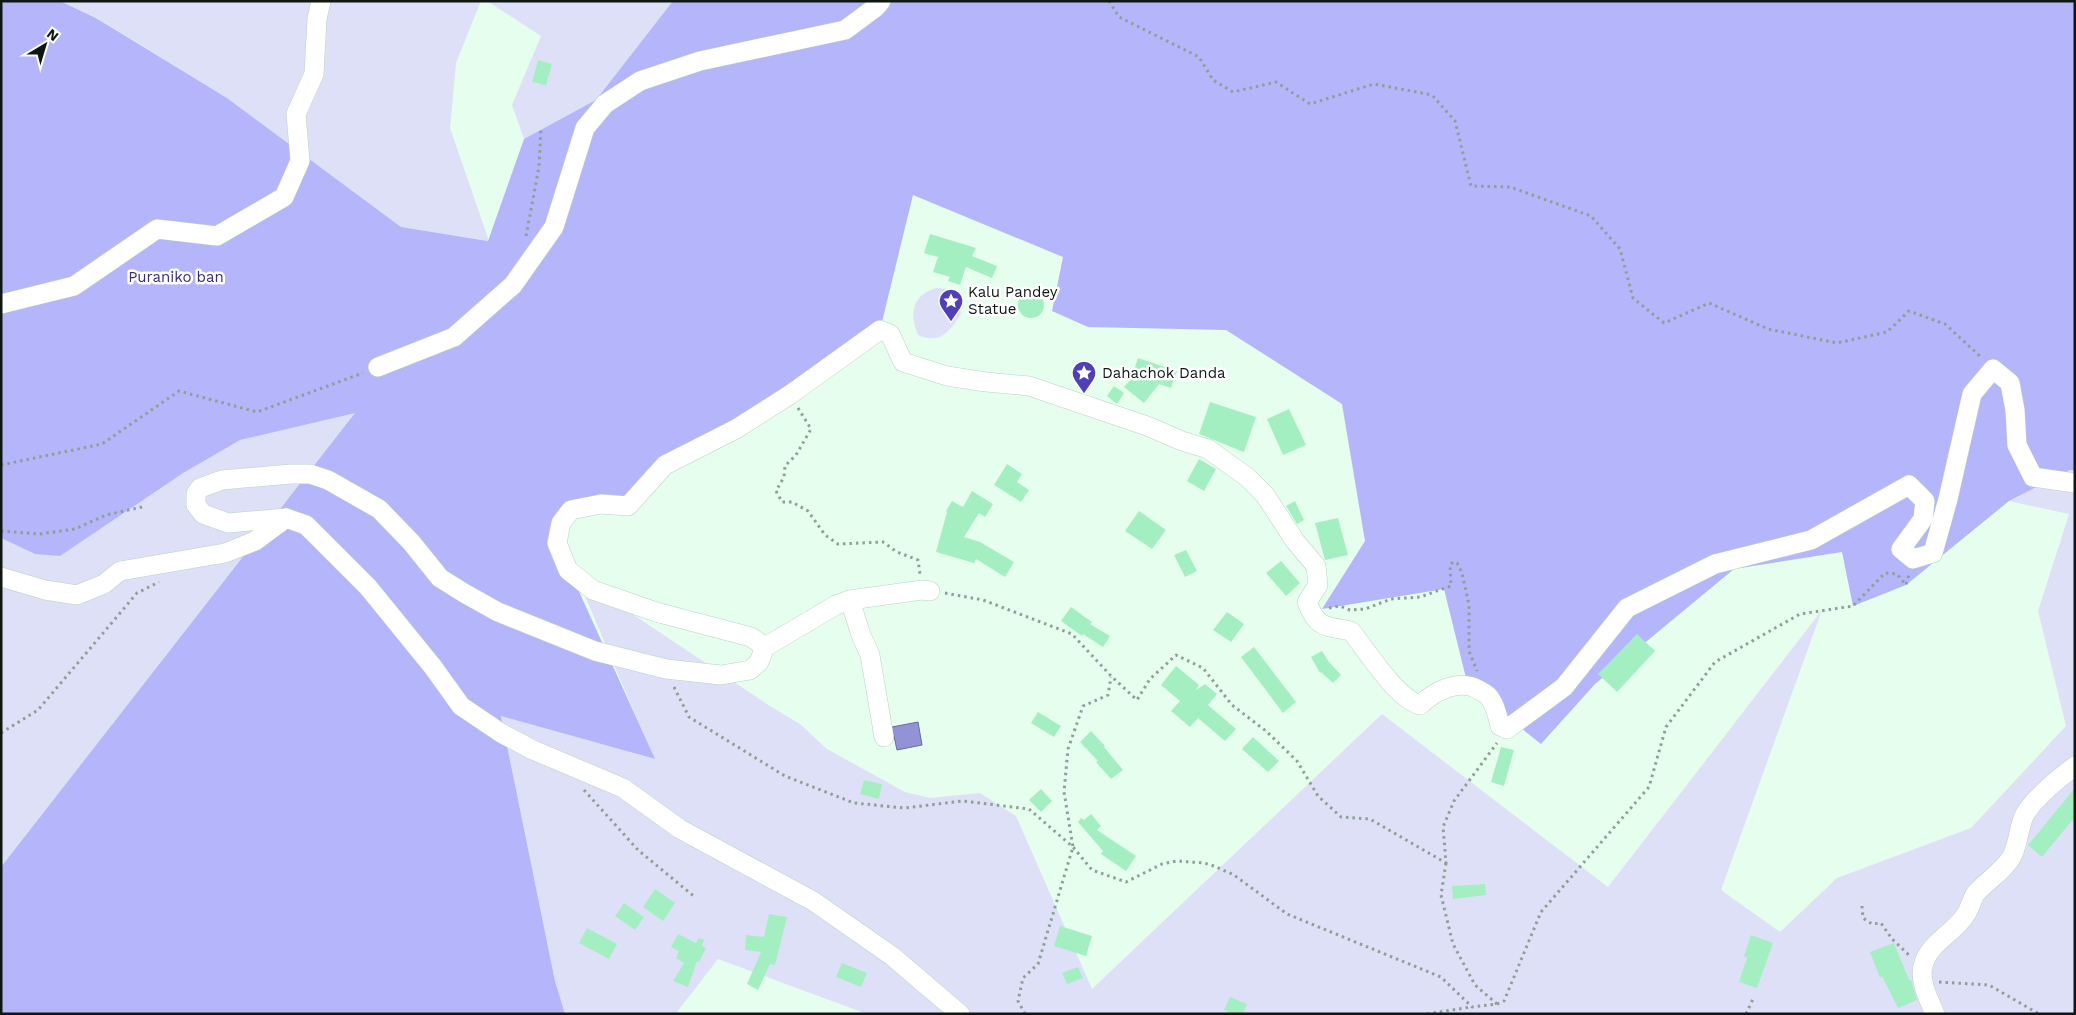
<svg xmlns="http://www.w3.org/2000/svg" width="2076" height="1015" font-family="'Work Sans',sans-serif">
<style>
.green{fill:#dee0f7}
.forest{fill:#b4b5fb}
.water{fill:#9292d6;stroke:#6b6d9b}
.building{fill:#a4efc1}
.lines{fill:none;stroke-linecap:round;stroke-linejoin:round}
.minor-casing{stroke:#bbd2c3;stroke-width:20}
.path{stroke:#8ea094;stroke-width:3;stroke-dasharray:2.5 4;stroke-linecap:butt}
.minor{stroke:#fff;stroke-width:19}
.labels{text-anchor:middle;stroke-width:5;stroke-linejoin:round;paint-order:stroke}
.park-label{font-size:15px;fill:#372e7c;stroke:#fff}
.poi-label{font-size:15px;fill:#0f1712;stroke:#fff;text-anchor:start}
</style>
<rect width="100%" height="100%" fill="#e6feee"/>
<g class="green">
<path d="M60 1H481L456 63 450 128 489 241 401 227 227 98 97 18Z"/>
<path d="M487 1H684L605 104 524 139 512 105 541 36Z"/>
<path d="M936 288 948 289 957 296 961 314C950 331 940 345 918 335 909 314 912 295 936 288Z"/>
<path d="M356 412 1 867V538L35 554 240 440Z"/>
<path d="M2070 470H2075V1014H867L718 959 677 1012 678 1014H565L555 981 501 716 654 759 577 577 770 706 800 724 827 749 905 792 930 798 980 793 1016 816 1092 989 1382 714 1608 887 1822 610 1721 890 1780 932 1837 878 1971 828 2066 726 2038 611 2069 514 2009 501Z"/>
</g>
<path class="forest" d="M1 1H60L96 18 227 98 401 227 488 241 524 139 596 100 673 1H2075V470H2070L2009 501 1906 585 1853 606 1842 552 1734 569 1595 684 1541 744 1468 686 1444 589 1322 609 1365 541 1342 404 1226 330 1088 327 1052 311 1063 257 913 195 880 330 665 465 628 506 571 510 557 543 655 759 501 716 555 981 565 1014H1V867L355 413 240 440 183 473 60 556 35 554 1 538Z"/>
<path class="water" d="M918 722 922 745 897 750 892 727Z"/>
<g class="building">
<path d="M538 60 552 64 546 85 532 82Z"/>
<path d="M930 234 976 248 972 256 997 266 992 278 966 267 960 285 948 281 950 277 933 272 938 257 924 253Z"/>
<circle cx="1031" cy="305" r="13"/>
<path d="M1138 358 1177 371 1171 388 1159 384 1144 403 1124 387 1131 379Z"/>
<path d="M1114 386 1124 393 1117 404 1107 396Z"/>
<path d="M1210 402 1256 417 1244 452 1199 434Z"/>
<path d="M1289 409 1306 445 1283 455 1267 419Z"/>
<path d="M1199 459 1216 469 1204 491 1187 481Z"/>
<path d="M1007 464 1022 474 1017 482 1029 490 1021 502 994 485Z"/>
<path d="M972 491 993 504 985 517 979 513 964 537 980 542 1014 562 1005 577 976 559 974 563 936 552 947 512 946 511 952 501 963 507Z"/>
<path d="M1295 501 1304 520 1297 524 1286 506Z"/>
<path d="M1139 511 1166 530 1152 549 1125 531Z"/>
<path d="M1338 518 1348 555 1325 560 1315 523Z"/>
<path d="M1186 550 1197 571 1185 577 1174 555Z"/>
<path d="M1281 561 1300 583 1286 596 1266 573Z"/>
<path d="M1071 607 1092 622 1090 624 1110 636 1103 647 1083 634 1082 636 1061 621Z"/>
<path d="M1227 612 1244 624 1231 642 1213 630Z"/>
<path d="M1637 634 1655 651 1617 692 1598 674Z"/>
<path d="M1254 647 1296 702 1283 713 1241 657Z"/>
<path d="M1322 651 1329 662 1341 675 1333 683 1321 672 1320 673 1311 657Z"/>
<path d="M1176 666 1199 685 1196 690 1205 684 1217 694 1208 705 1236 729 1225 741 1198 718 1190 727 1171 711 1180 701 1161 685Z"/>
<path d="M1038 712 1061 726 1054 737 1031 723Z"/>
<path d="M1091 731 1105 746 1104 747 1123 770 1111 779 1096 762 1098 761 1080 742Z"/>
<path d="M1253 737 1279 761 1268 772 1242 749Z"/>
<path d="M1501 747 1514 750 1504 786 1491 782Z"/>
<path d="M864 780 882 784 879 799 860 794Z"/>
<path d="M2075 788V817L2042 857 2028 845Z"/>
<path d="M1041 789 1052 801 1041 812 1029 800Z"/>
<path d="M1091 814 1101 826 1097 830 1136 856 1126 871 1101 854 1103 851 1078 822 1081 818 1084 820Z"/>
<path d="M1485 884 1486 895 1453 899 1452 886Z"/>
<path d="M655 889 675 903 663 921 643 907Z"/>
<path d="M624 903 644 917 635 930 615 916Z"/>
<path d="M769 914 787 917 775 965 770 964 758 990 747 984 761 952 745 950 746 935 764 937Z"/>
<path d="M1060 926 1092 936 1086 956 1054 946Z"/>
<path d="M587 928 617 944 609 959 579 943Z"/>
<path d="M678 934 696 943 699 938 704 940 702 946 706 948 699 962 697 961 688 987 673 981 684 963 676 958 679 951 671 947Z"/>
<path d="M1751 935 1773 943 1757 988 1739 982 1747 958 1744 956Z"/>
<path d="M1894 943 1909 980H1911L1917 1000 1898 1008 1882 976 1880 978 1870 952Z"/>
<path d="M842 963 867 973 861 987 836 977Z"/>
<path d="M1078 967 1083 978 1067 984 1062 973Z"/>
<path d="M1230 997 1247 1004 1243 1014H1232L1224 1010Z"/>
</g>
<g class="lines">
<defs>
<g id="minor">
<path d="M1 304 74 286 157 229 217 236 284 197 300 161 296 114 314 74 317 19 321 1"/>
<path d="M378 367 454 337 513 285 554 227 585 128 605 104 640 81 700 61 845 30 876 7 881 1"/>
<path d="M1 577 45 590 77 595 104 584 120 571 225 553 255 541 286 518"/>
<path d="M930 591 922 590 850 600 836 605 765 647 759 662 750 670 721 675 666 669 595 651 498 612 464 593 440 578 411 542 379 509 328 480 310 474H291L222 480 200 488 196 494V505L203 514 228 523 286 518 306 525 368 587 433 667 461 706 501 733 533 750 623 788 680 829 813 901 892 956 960 1014"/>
<path d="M850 600 861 635 870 655 884 737"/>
<path d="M765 647 751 637 656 612 593 590 568 570 557 543 561 523 571 510 601 504 628 506 665 465 736 429 791 394 880 330 890 334 903 362 947 376 986 382 1029 386 1147 426 1182 441 1208 449 1247 477 1265 495 1295 541 1316 566 1318 585 1307 602C1317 629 1326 626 1351 631 1368 652 1395 697 1420 705 1435 691 1459 678 1479 690 1482 692 1487 694 1489 697 1495 704 1498 717 1500 726L1507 729 1564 687 1627 608 1715 564 1811 540 1909 485 1925 501 1923 519 1901 549 1913 559 1933 553 1948 499 1972 394 1993 369 2010 383 2015 410 2017 445 2033 477 2075 483"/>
<path d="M1935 1014C1929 1000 1919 981 1923 966 1928 944 1952 934 1964 917 1970 910 1971 900 1976 893 1987 881 2002 872 2011 858 2019 845 2018 827 2025 814 2035 797 2059 778 2075 766"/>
</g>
</defs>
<use href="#minor" class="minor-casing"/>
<g class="path">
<path d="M1109 1 1119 17 1199 57 1213 80 1233 92 1276 82 1310 104 1374 84 1432 95 1455 121 1471 186 1510 187 1591 216 1620 249 1633 298 1664 323 1709 303 1768 329 1837 343 1887 332 1909 311 1945 324 1982 358"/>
<path d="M526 236 539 167 541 127"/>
<path d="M798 408 811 429 796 455 785 466 784 477 776 491 782 502H792L808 511 825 535 838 544 883 542 897 552 918 560 920 574"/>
<path d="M1 465 102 444 179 391 257 412 363 373"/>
<path d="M1 531 40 534 75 529 106 515 142 507"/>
<path d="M945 593 983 600 1072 634 1111 676 1137 700 1150 679 1176 655 1203 668 1232 705 1266 731 1297 761 1318 796 1341 817 1370 819 1446 863 1443 827 1454 801 1497 743"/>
<path d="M1329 608 1340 606 1350 610 1365 609 1391 599 1420 597 1451 586 1450 565 1453 562 1457 563 1462 573 1469 605V651L1477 671"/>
<path d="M674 687 689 717 785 776 854 803 904 808 963 801 1029 809 1073 847 1092 870 1126 882 1162 864 1177 861 1204 863 1214 866 1234 875 1287 914 1441 977 1472 1007 1497 1004 1504 1001 1541 912 1649 787 1666 727 1715 662 1800 614 1853 606 1885 573 1897 574 1906 585 1909 574"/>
<path d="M1 733 38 710 137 593 159 582"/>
<path d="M584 790 638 850 696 898"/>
<path d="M1446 863 1441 895 1453 944 1475 985 1497 1004"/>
<path d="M1862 906 1863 918 1872 924 1881 923 1892 939 1910 956"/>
<path d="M1939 982 1989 985 2039 1014"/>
<path d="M1025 1014 1018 1001 1023 978 1038 964 1073 847 1064 792 1068 749 1083 706 1108 695 1111 677"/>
<path d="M1427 1014 1471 1007"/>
<path d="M1746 1014 1753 999"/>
</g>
<use href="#minor" class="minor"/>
</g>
<defs>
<symbol id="sight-pin" viewBox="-11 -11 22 30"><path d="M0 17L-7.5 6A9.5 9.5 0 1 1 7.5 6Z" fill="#5040b7" stroke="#fff"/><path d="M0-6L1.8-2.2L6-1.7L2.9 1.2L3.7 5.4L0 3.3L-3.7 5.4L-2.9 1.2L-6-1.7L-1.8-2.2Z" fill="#fff"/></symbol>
</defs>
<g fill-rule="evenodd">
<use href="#sight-pin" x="937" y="287" width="28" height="38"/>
<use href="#sight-pin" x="1070" y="359" width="28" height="38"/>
</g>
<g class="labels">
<g class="park-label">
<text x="176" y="282">Puraniko ban</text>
</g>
<g class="poi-label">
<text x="968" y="297">Kalu Pandey<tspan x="968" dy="17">Statue</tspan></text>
<text x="1102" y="378">Dahachok Danda</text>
</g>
</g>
<rect width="2076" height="1015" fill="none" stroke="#0f1712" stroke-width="5"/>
<g transform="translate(45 45) rotate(38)" stroke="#ffffff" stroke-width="4" paint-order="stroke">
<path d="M0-4L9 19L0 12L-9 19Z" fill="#0f1712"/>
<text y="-8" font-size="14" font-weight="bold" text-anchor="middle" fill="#0f1712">N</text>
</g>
</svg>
